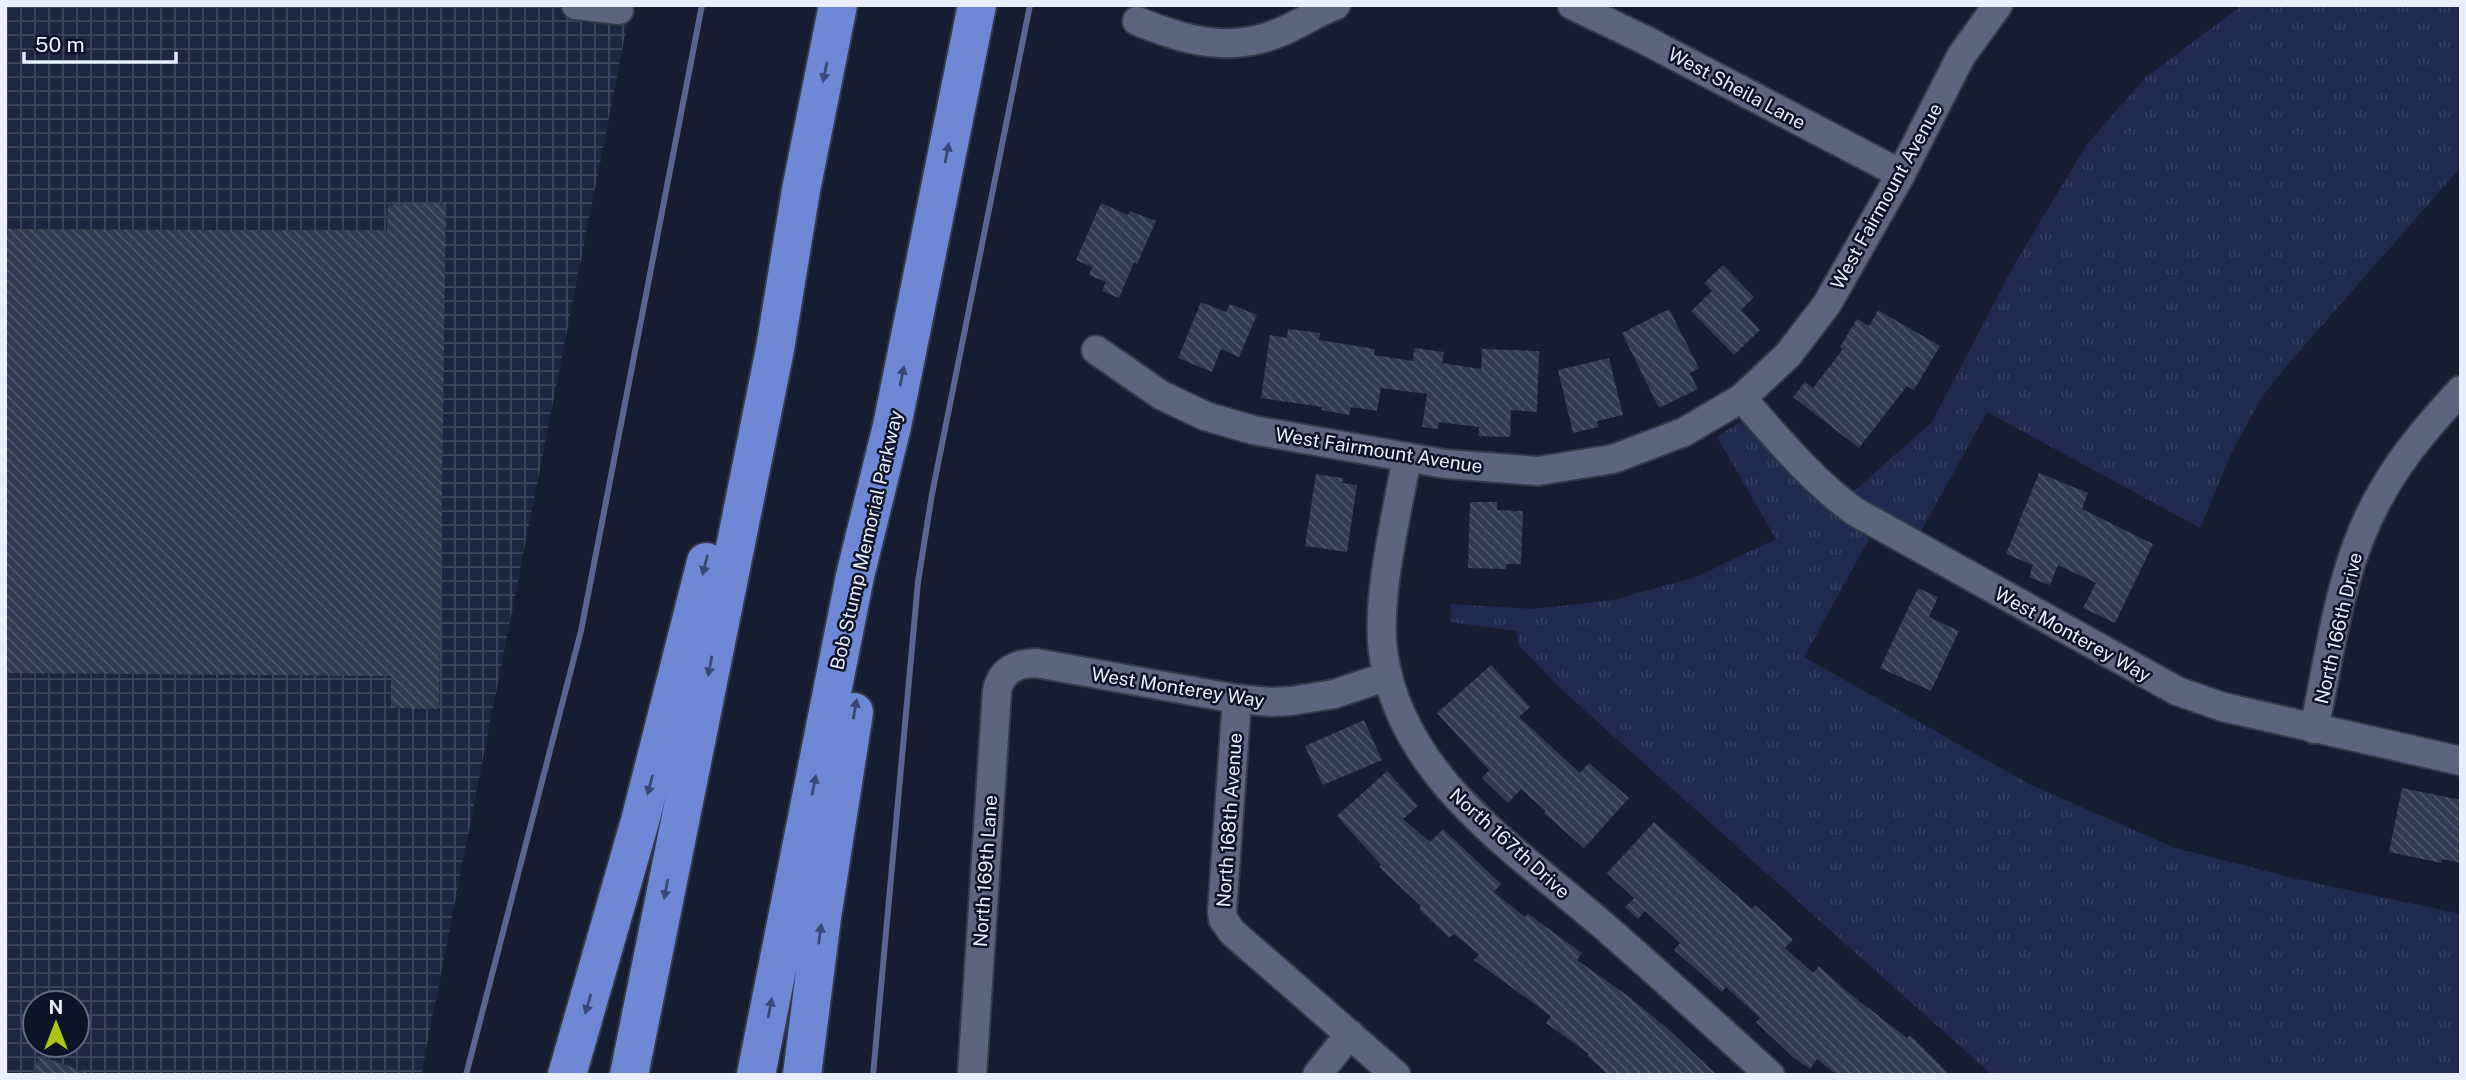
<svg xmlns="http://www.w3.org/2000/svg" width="2466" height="1080" font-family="'Public Sans',sans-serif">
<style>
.industrial{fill:url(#industrial-grid);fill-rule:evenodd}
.grass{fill:url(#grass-tufts)}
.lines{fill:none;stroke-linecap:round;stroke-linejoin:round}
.stream{stroke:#596692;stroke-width:6}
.building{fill:url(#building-back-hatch)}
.minor-casing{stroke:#353a4a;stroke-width:32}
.highway-casing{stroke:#353a4a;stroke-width:42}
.minor{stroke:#5c657d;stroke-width:28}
.highway{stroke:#6e88d6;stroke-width:38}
.oneway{fill:#394876}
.labels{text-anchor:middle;stroke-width:5;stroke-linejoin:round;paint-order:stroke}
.street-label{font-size:19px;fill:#e8eefc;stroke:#0d1427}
</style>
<defs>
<pattern id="industrial-grid" width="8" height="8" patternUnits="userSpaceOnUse" patternTransform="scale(1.75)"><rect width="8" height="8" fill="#1d2640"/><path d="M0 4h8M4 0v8" fill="none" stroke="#3e465c"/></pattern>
<pattern id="grass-tufts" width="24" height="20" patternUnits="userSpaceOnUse" patternTransform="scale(1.75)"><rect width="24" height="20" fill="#1f2a4e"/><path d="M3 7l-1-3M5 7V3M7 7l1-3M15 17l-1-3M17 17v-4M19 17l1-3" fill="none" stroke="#353f60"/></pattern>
<pattern id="building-back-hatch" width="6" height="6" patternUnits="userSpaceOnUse" patternTransform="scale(1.75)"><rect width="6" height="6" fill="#323a50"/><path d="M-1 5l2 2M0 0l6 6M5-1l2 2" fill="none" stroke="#50576a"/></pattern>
</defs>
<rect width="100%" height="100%" fill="#161d31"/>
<path class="industrial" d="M5 5H631L421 1075H5ZM35 1003H77V1045H35Z"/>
<g class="grass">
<path d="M2242 5H2461V167L2289 363 2261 398 2231 454 2200 528 1987 412 1920 533 1853 492 1932 422 2014 265 2087 144 2145 78Z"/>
<path d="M1740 422 1848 525 1869 539 1804 657 2029 784 2175 848 2301 880 2461 914V1075H1992L1562 690 1519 646 1516 631 1450 622 1451 604 1533 609 1613 600 1696 577 1776 539 1717 437Z"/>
</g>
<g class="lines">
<g class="stream">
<path d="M466 1075 581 631 702 5"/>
<path d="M873 1075 918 582 932 494 1030 5"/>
</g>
</g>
<g class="building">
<path d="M446 202 439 709 391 708V676L5 673V229L387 231 388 205Z"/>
<path d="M1101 203 1128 215 1130 211 1156 221 1137 264 1134 262 1119 298 1102 291 1106 282 1089 275 1092 267 1076 260Z"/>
<path d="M1723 265 1754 297 1741 310 1760 330 1734 355 1691 311 1712 291 1704 283Z"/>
<path d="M1201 302 1226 312 1230 304 1257 315 1239 357 1221 349 1212 372 1178 358Z"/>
<path d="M1669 309 1699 368 1690 373 1698 389 1659 408 1622 333Z"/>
<path d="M1878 310 1940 346 1914 390 1907 386 1859 448 1793 397 1805 382 1813 388 1843 349 1840 347 1857 319 1869 326Z"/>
<path d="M1288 329 1320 333 1319 340 1375 349 1374 355 1413 361 1414 348 1444 352 1442 363 1481 369 1482 349 1539 351 1537 412 1511 410 1510 437 1478 436 1479 427 1439 422 1438 429 1422 427 1427 394 1381 388 1377 411 1351 407 1349 415 1322 410V407L1261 398 1270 335 1287 338Z"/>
<path d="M1609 358 1623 415 1597 421 1598 427 1573 433 1558 370Z"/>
<path d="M2039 473 2088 493 2082 509 2153 544 2115 623 2083 608 2096 583 2058 565 2050 585 2029 577 2033 565 2006 554Z"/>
<path d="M1316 474 1343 478 1342 483 1357 485 1347 552 1305 546Z"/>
<path d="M1470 502H1497V510L1523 511 1521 564H1506V569L1468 568Z"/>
<path d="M1918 588 1938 597 1929 617 1959 631 1931 691 1880 668Z"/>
<path d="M1491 665 1530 707 1519 717 1580 773 1589 763 1629 798 1584 848 1544 813 1546 811 1521 789 1508 803 1482 778 1489 770 1437 713Z"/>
<path d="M1364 720 1382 760 1323 785 1305 746Z"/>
<path d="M1387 771 1418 806 1403 819 1430 842 1443 829 1501 884 1494 892 1525 917 1528 914 1582 953 1577 960 1628 996 1668 1029 1717 1075H1609L1587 1056 1589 1054 1546 1023 1551 1016 1474 960 1479 954 1454 934 1449 938 1419 909 1421 906 1379 867 1381 865 1337 816Z"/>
<path d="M2402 788 2461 800V863L2442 859 2441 863 2389 852Z"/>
<path d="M1654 822 1752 909 1755 905 1793 939 1785 948 1813 973 1819 966 1845 990 1907 1038 1910 1035 1950 1075H1837L1817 1059 1810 1069 1794 1058 1756 1022 1760 1018 1726 987 1722 992 1674 950 1680 943 1645 911 1638 919 1625 907 1634 898 1607 873Z"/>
<path d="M39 1056 86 1072V1075H33Z"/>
</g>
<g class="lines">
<defs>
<g id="minor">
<path d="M576 5 619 10"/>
<path d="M1572 5 1645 40 1901 174"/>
<path d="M1137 21C1186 41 1232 54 1283 31 1301 23 1318 12 1336 5"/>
<path d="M1096 350 1161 395 1205 416 1253 430 1446 464 1538 471 1613 459 1684 432 1742 398 1788 355 1827 304 1901 174 1961 56 1998 5"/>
<path d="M1742 398C1776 437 1811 480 1854 511L2177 691 2223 707 2461 761"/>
<path d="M1407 457C1397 514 1376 596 1383 652 1401 778 1515 849 1604 926 1660 975 1715 1025 1770 1075"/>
<path d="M1237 699 1222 912 1223 919 1232 932 1396 1075"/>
<path d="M2314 729C2331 650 2340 563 2382 492 2403 454 2432 422 2461 390"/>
<path d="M972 1075 997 691C1001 671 1016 663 1036 663L1237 699 1271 702 1291 701 1334 694 1388 676"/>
<path d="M1317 1075 1350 1034"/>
</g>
<g id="highway">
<path d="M567 1075 640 821 706 562"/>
<path d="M629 1075 775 349 801 190 838 5"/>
<path d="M756 1075 855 576 892 426 977 5"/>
<path d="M802 1075 822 917 854 712"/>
</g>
</defs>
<use href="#minor" class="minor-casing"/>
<use href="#highway" class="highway-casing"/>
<use href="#minor" class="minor"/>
<use href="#highway" class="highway"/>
</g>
<defs><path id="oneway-solid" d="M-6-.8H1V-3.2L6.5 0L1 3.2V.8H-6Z" transform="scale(1.75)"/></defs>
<g class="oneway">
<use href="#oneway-solid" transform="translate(825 72) rotate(101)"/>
<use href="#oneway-solid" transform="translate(947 153) rotate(-79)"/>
<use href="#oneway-solid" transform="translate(902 376) rotate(-79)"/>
<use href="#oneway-solid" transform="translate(705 565) rotate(104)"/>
<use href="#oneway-solid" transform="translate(710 666) rotate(101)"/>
<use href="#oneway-solid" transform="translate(855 709) rotate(-80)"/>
<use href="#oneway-solid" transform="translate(650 785) rotate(105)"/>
<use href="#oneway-solid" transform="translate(814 785) rotate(-79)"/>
<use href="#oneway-solid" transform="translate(666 889) rotate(101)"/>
<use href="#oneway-solid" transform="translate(820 934) rotate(-82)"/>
<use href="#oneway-solid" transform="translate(588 1004) rotate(106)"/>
<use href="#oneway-solid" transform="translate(770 1008) rotate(-79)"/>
</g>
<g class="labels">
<g class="street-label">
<text transform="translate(1737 88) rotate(28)" y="7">West Sheila Lane</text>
<text transform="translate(1886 196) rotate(-61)" y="7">West Fairmount Avenue</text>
<text transform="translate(1379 450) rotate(9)" y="7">West Fairmount Avenue</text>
<text transform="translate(866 540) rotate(-77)" y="7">Bob Stump Memorial Parkway</text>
<text transform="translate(2338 628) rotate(-77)" y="7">North 166th Drive</text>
<text transform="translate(2073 634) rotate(29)" y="7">West Monterey Way</text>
<text transform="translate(1178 687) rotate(9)" y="7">West Monterey Way</text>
<text transform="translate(1229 820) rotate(-86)" y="7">North 168th Avenue</text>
<text transform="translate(1510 843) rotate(42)" y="7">North 167th Drive</text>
<text transform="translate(985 871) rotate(-86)" y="7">North 169th Lane</text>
</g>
</g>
<rect width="2466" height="1080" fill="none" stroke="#e8eefc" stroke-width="14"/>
<g transform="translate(56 1024)"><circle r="33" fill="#0d1427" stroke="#656b7c" stroke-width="2"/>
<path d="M0-5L12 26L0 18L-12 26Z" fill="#acc613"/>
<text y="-10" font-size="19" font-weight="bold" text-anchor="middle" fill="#e8eefc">N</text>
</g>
<path d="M24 52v10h152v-10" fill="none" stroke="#e8eefc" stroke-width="3.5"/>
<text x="35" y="52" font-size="21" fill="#e8eefc" stroke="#0d1427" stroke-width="5" paint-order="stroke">50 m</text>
</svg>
